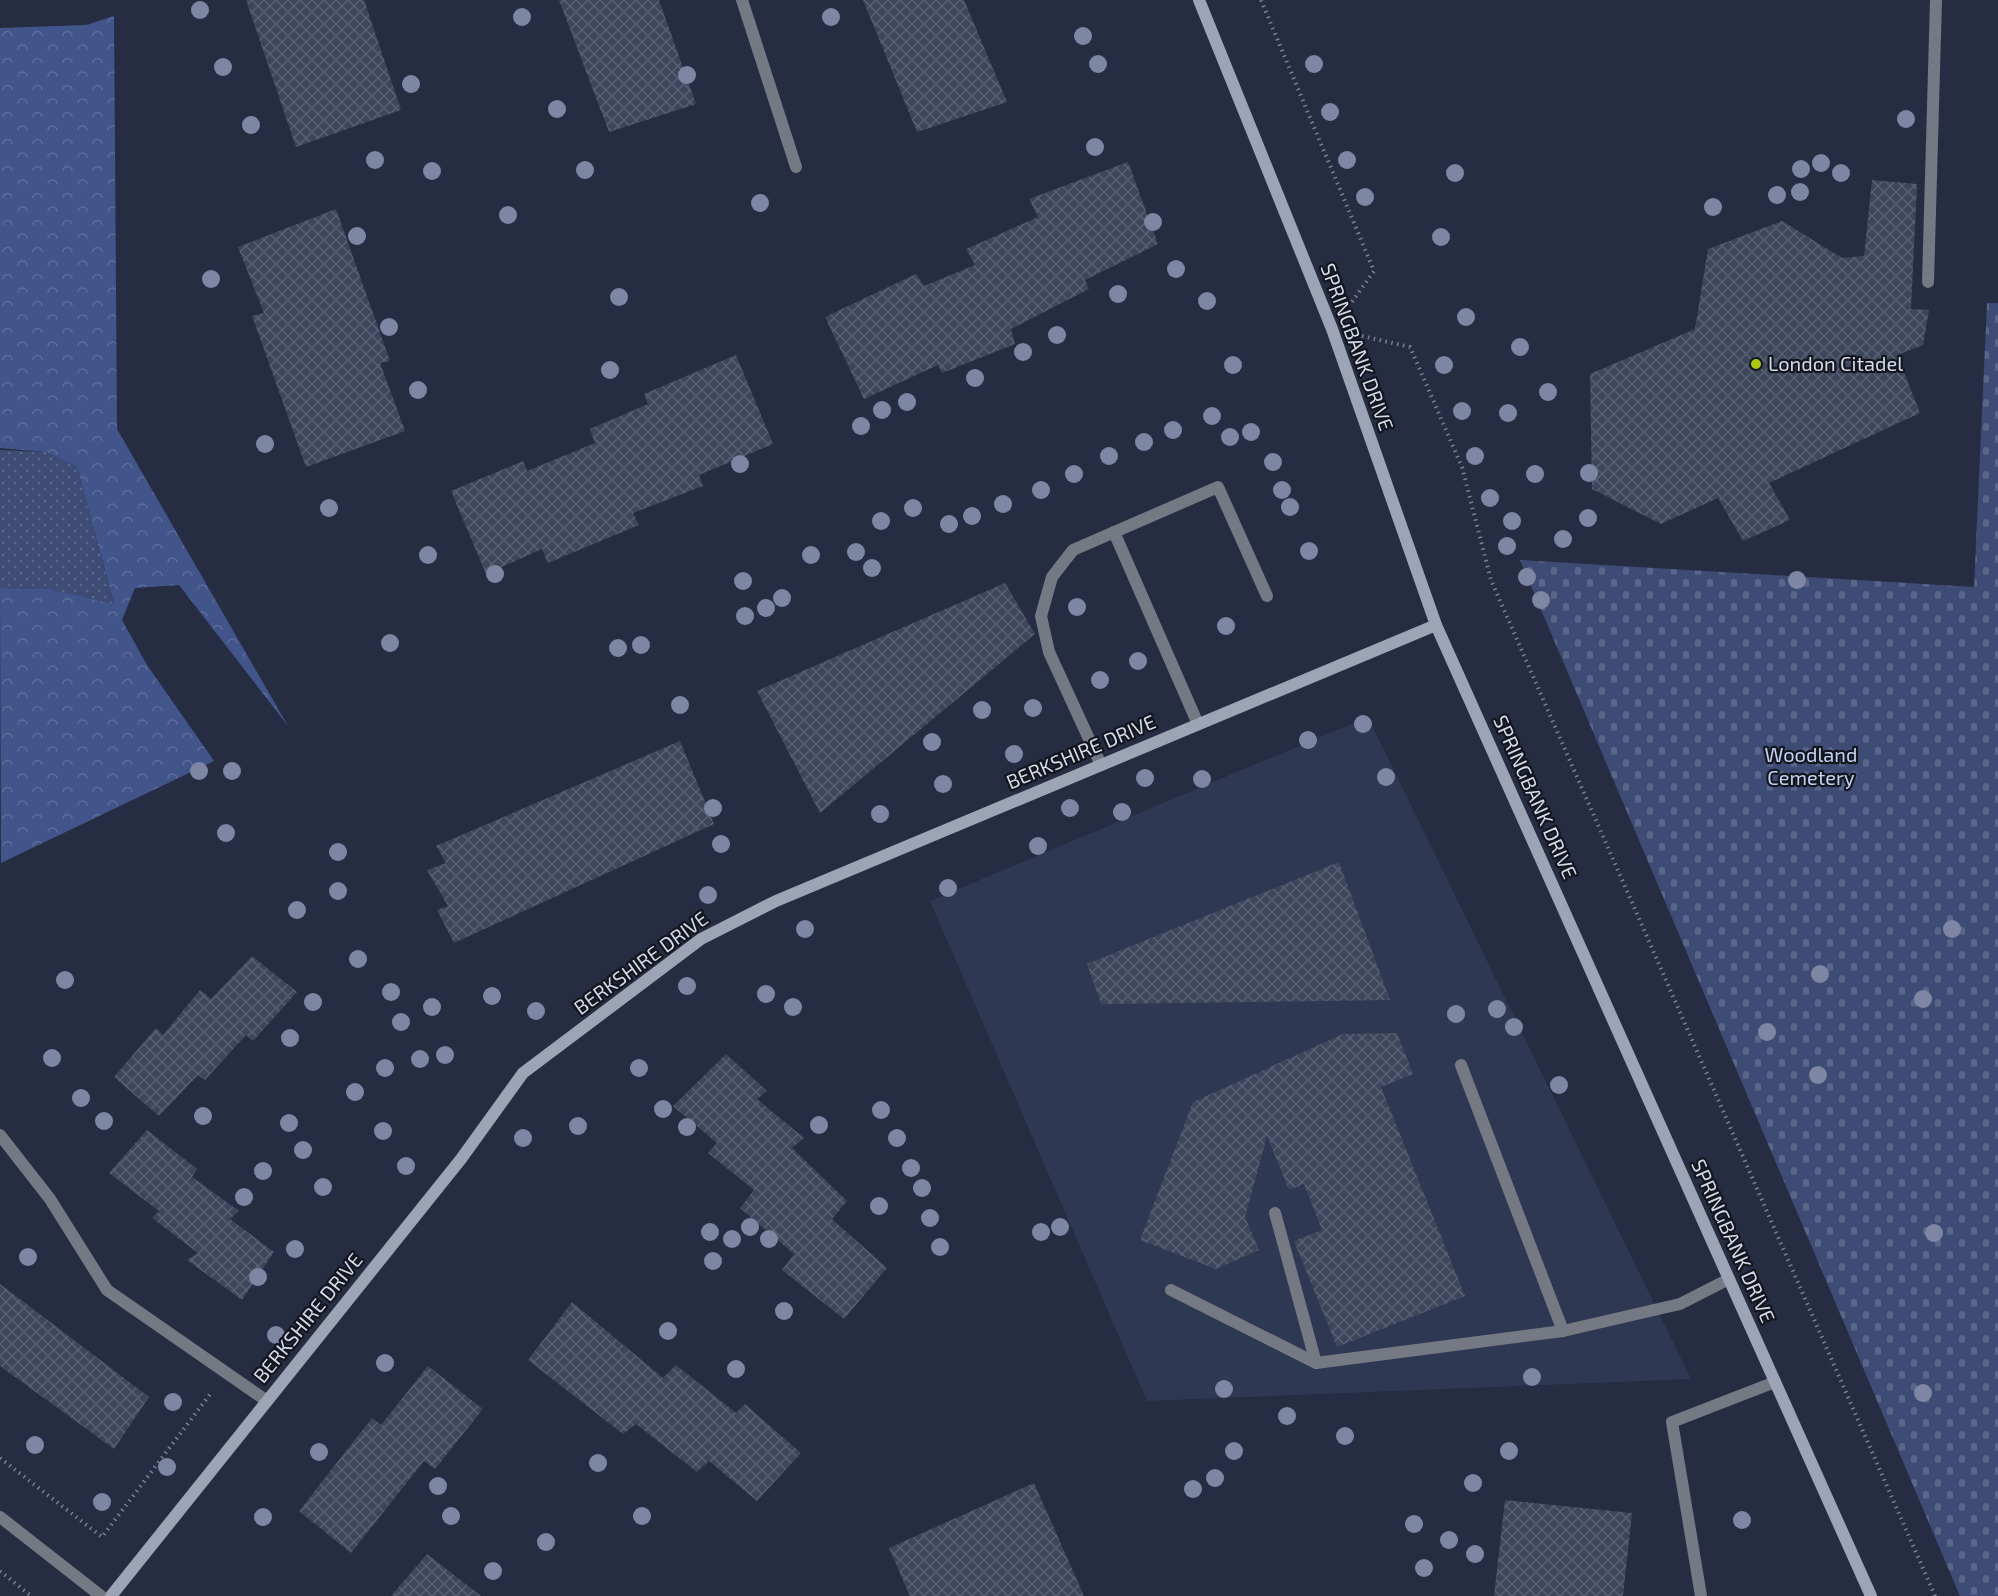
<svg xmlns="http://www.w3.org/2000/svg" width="1998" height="1596" font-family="'Exo 2',sans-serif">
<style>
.built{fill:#2f3852}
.grass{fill:url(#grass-dots)}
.forest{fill:url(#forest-crowns)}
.cemetery{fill:url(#cemetery-stones)}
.building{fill:url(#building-cross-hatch)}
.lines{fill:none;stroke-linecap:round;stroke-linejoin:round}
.path{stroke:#7a8092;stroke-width:4;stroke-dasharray:1.5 4.5;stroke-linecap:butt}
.lane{stroke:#757984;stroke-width:12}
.street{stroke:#757984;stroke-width:12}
.secondary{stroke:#9da4b5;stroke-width:12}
.tree{fill:#7d87a3}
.poi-dot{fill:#adc610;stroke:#13161f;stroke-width:2}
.labels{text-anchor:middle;stroke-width:4.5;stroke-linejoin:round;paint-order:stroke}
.street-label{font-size:20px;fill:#d6dbe9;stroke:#13161f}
.poi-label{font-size:20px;fill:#d6dbe9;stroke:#13161f;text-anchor:start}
.park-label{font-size:20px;fill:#c4d1f2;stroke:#13161f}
</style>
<defs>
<pattern id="grass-dots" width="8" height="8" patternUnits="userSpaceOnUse" patternTransform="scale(1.5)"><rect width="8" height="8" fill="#3e4c75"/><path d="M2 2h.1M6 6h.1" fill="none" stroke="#596589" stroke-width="1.8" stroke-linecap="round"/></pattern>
<pattern id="forest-crowns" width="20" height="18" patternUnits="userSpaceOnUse" patternTransform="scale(1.5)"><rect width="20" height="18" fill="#42558b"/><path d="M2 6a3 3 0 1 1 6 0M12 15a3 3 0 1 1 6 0" fill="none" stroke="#5d6d9b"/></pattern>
<pattern id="cemetery-stones" width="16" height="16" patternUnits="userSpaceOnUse" patternTransform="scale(1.5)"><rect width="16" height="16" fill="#3e4c75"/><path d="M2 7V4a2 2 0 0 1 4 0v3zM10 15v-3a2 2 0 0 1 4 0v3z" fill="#596589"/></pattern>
<pattern id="building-cross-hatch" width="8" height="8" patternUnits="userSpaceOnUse" patternTransform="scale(1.5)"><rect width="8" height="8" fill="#3e465c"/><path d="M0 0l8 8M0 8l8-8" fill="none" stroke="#596073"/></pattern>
</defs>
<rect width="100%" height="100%" fill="#262d42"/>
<path class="built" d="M1368 717 1691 1379 1147 1401 930 901Z"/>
<path class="grass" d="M0 450 46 452 77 467 114 605 49 589 0 588Z"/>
<path class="forest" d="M114 16 117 429 288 726 179 585 135 588 122 620 147 665 214 761 1 863 0 588 49 589 114 604 77 467 46 452 0 448V28L86 25Z"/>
<path class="cemetery" d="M1987 303H1998V1596H1960L1520 560 1974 587Z"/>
<g class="building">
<path d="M246 0H364L401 110 296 147Z"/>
<path d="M559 0H659L696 104 609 132Z"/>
<path d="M863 0H964L1007 102 917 132Z"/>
<path d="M1128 162 1158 244 1085 280 1089 289 1011 329 1015 344 942 373 938 365 864 399 825 317 916 274 924 286 975 265 966 249 1038 217 1029 199Z"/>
<path d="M1872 180 1917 184 1911 309 1929 310 1923 345 1897 355 1920 413 1769 483 1790 520 1743 541 1718 498 1661 524 1592 489 1590 374 1695 329 1708 249 1782 221 1842 258 1864 256Z"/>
<path d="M336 209 390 361 380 363 405 431 306 467 252 316 264 313 238 247Z"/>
<path d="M736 355 773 444 699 475 703 486 633 513 639 525 548 563 542 549 486 574 451 491 523 461 527 471 595 443 590 429 648 404 644 394Z"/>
<path d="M1005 583 1035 634 820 813 757 691Z"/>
<path d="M680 741 714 824 454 943 437 910 448 906 427 870 446 863 436 846Z"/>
<path d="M1339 862 1390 1000 1101 1004 1087 964Z"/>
<path d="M252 956 297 992 253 1041 246 1035 205 1080 198 1075 159 1116 114 1077 156 1028 163 1035 200 990 211 999Z"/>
<path d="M1397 1033 1413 1074 1381 1087 1465 1296 1337 1347 1294 1241 1322 1230 1304 1184 1289 1190 1267 1136 1245 1217 1259 1250 1216 1269 1140 1240 1193 1102 1343 1034Z"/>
<path d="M726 1054 767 1091 757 1099 804 1138 792 1148 847 1201 832 1219 887 1268 844 1319 782 1270 794 1254 740 1208 754 1190 708 1153 717 1143 673 1106Z"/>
<path d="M147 1130 197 1169 192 1177 239 1211 230 1219 274 1252 242 1300 187 1260 198 1253 152 1218 159 1211 109 1173Z"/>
<path d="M0 1284 149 1397 114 1449 0 1366Z"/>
<path d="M572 1302 663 1378 676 1365 736 1413 745 1404 801 1453 757 1501 709 1461 697 1472 636 1424 623 1434 528 1360Z"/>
<path d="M428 1366 483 1409 435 1469 424 1461 351 1553 299 1511 372 1418 381 1425Z"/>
<path d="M1034 1483 1084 1596H910L889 1548Z"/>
<path d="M1505 1500 1632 1513 1623 1596H1494Z"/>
<path d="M427 1554 481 1596H391Z"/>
</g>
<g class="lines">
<g class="path">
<path d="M1261 0 1374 271 1352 302"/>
<path d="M1362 336 1410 347 1462 467 1491 580 1935 1596"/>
<path d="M0 1458 102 1537 211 1393"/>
<path d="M0 1571 31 1596"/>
</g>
<g class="lane">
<path d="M742 0 796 167"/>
<path d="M1928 282 1936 0"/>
<path d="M1114 532 1198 724"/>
<path d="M1101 765 1049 652 1041 616 1052 577 1073 550 1218 487 1267 596"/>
<path d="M1461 1065 1563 1331 1680 1304 1729 1279"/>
<path d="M0 1135 50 1199 107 1290 267 1401"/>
<path d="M1275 1213 1316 1363"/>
<path d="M1171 1290 1316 1363 1563 1331"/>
<path d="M1701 1596 1672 1422 1775 1382"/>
</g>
<path class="street" d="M0 1517 101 1596"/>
<g class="secondary">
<path d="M1199 0 1332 329 1436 625 1871 1596"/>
<path d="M111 1596 461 1159 523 1073 701 939 776 901 1436 625"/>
</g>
</g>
<g class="tree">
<circle cx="200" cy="10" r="9"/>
<circle cx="522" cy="17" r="9"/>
<circle cx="831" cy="17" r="9"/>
<circle cx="1083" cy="36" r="9"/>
<circle cx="1098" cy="64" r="9"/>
<circle cx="1314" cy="64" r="9"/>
<circle cx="223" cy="67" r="9"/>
<circle cx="687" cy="75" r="9"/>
<circle cx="411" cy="84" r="9"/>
<circle cx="557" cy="109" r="9"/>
<circle cx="1330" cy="112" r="9"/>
<circle cx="1906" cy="119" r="9"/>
<circle cx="251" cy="125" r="9"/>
<circle cx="1095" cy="147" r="9"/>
<circle cx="375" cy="160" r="9"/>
<circle cx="1347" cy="160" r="9"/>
<circle cx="1821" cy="163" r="9"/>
<circle cx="1801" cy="169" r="9"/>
<circle cx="585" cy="170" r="9"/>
<circle cx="432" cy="171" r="9"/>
<circle cx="1455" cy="173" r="9"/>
<circle cx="1841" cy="173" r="9"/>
<circle cx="1800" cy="192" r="9"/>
<circle cx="1777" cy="195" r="9"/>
<circle cx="1365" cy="197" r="9"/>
<circle cx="760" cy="203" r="9"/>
<circle cx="1713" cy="207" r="9"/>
<circle cx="508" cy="215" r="9"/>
<circle cx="1153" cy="222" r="9"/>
<circle cx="357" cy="236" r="9"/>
<circle cx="1441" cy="237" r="9"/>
<circle cx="1176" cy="269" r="9"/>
<circle cx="211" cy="279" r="9"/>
<circle cx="1118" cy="294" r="9"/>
<circle cx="619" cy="297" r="9"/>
<circle cx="1207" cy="301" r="9"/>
<circle cx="1466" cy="317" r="9"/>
<circle cx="389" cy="327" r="9"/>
<circle cx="1057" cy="335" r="9"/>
<circle cx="1520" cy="347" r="9"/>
<circle cx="1023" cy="352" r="9"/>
<circle cx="1233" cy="365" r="9"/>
<circle cx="1444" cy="365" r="9"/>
<circle cx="610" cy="370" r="9"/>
<circle cx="975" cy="378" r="9"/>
<circle cx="418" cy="390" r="9"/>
<circle cx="1548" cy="392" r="9"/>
<circle cx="907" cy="402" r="9"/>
<circle cx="882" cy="410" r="9"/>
<circle cx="1462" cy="411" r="9"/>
<circle cx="1508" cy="413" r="9"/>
<circle cx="1212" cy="416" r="9"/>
<circle cx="861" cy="426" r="9"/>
<circle cx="1173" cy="430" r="9"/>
<circle cx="1251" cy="432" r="9"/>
<circle cx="1230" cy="437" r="9"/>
<circle cx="1144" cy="442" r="9"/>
<circle cx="265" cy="444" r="9"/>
<circle cx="1109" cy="456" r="9"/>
<circle cx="1475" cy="456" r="9"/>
<circle cx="1273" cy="462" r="9"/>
<circle cx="740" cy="464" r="9"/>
<circle cx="1589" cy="473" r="9"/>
<circle cx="1074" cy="474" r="9"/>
<circle cx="1535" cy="474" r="9"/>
<circle cx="1041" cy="490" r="9"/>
<circle cx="1282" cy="490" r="9"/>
<circle cx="1490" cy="498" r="9"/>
<circle cx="1003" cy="504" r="9"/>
<circle cx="1290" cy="507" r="9"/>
<circle cx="329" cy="508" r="9"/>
<circle cx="913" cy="508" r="9"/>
<circle cx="972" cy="516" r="9"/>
<circle cx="1588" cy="518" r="9"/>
<circle cx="881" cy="521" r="9"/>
<circle cx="1512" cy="521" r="9"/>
<circle cx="949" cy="524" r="9"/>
<circle cx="1563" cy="539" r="9"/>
<circle cx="1507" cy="546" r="9"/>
<circle cx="1309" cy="551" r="9"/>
<circle cx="856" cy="552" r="9"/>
<circle cx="428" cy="555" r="9"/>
<circle cx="811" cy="555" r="9"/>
<circle cx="872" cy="568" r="9"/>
<circle cx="495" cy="574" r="9"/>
<circle cx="1527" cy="577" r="9"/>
<circle cx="1797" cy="580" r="9"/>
<circle cx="743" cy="581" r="9"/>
<circle cx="782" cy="598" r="9"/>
<circle cx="1541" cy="600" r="9"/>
<circle cx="1077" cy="607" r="9"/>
<circle cx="766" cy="608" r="9"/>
<circle cx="745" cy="616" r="9"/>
<circle cx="1226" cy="626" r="9"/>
<circle cx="390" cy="643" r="9"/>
<circle cx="641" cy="645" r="9"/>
<circle cx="618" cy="648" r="9"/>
<circle cx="1138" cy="661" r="9"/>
<circle cx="1100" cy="680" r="9"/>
<circle cx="680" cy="705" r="9"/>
<circle cx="1033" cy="708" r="9"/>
<circle cx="982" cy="710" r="9"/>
<circle cx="1363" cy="724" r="9"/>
<circle cx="1308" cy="740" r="9"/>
<circle cx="932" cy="742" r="9"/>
<circle cx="1014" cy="754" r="9"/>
<circle cx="199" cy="771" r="9"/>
<circle cx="232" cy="771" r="9"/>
<circle cx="1386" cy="777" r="9"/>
<circle cx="1145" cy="778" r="9"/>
<circle cx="1202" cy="779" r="9"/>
<circle cx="943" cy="784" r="9"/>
<circle cx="713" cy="808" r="9"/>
<circle cx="1070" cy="808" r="9"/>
<circle cx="1122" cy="812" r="9"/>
<circle cx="880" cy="814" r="9"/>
<circle cx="226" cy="833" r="9"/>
<circle cx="721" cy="844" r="9"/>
<circle cx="1038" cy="846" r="9"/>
<circle cx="338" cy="852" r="9"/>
<circle cx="948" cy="888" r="9"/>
<circle cx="338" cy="891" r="9"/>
<circle cx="708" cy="895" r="9"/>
<circle cx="297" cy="910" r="9"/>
<circle cx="805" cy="929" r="9"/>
<circle cx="1952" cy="929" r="9"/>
<circle cx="358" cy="959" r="9"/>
<circle cx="1820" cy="974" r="9"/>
<circle cx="65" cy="980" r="9"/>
<circle cx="687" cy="986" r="9"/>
<circle cx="391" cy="992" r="9"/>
<circle cx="766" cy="994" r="9"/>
<circle cx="492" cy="996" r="9"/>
<circle cx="1923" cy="999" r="9"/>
<circle cx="313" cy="1002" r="9"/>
<circle cx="432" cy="1007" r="9"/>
<circle cx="793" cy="1007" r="9"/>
<circle cx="1497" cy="1009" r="9"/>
<circle cx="536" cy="1011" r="9"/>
<circle cx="1456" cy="1014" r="9"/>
<circle cx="401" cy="1022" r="9"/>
<circle cx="1514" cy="1027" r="9"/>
<circle cx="1767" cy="1032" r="9"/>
<circle cx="290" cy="1038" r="9"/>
<circle cx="445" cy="1055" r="9"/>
<circle cx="52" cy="1058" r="9"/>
<circle cx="420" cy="1059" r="9"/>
<circle cx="385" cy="1068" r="9"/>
<circle cx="639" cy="1068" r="9"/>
<circle cx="1818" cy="1075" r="9"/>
<circle cx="1559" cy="1085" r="9"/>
<circle cx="355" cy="1092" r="9"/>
<circle cx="81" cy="1098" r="9"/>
<circle cx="663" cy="1109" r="9"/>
<circle cx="881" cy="1110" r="9"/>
<circle cx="203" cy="1116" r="9"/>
<circle cx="104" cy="1121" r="9"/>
<circle cx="289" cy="1123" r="9"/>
<circle cx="819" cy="1125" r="9"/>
<circle cx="578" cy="1126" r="9"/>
<circle cx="687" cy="1127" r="9"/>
<circle cx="383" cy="1131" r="9"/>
<circle cx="523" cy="1138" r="9"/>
<circle cx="897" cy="1138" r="9"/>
<circle cx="303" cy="1150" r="9"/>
<circle cx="406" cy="1166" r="9"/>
<circle cx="911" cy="1168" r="9"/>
<circle cx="263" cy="1171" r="9"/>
<circle cx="323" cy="1187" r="9"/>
<circle cx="922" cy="1188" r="9"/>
<circle cx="244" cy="1197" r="9"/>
<circle cx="879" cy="1206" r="9"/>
<circle cx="930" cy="1218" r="9"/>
<circle cx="750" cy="1227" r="9"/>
<circle cx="1060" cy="1227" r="9"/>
<circle cx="710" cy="1232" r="9"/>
<circle cx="1041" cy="1232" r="9"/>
<circle cx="1934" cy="1233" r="9"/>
<circle cx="732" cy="1239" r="9"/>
<circle cx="769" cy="1239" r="9"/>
<circle cx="940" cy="1247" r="9"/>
<circle cx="295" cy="1249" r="9"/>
<circle cx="28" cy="1257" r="9"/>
<circle cx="713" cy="1261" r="9"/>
<circle cx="258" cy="1277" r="9"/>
<circle cx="784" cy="1311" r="9"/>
<circle cx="668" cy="1331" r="9"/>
<circle cx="276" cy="1335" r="9"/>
<circle cx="385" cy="1363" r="9"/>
<circle cx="736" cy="1369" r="9"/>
<circle cx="1532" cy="1377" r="9"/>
<circle cx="1224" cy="1389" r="9"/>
<circle cx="1923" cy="1393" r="9"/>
<circle cx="173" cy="1402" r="9"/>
<circle cx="1287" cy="1416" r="9"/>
<circle cx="1345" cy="1436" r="9"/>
<circle cx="35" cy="1445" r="9"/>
<circle cx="1234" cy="1451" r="9"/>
<circle cx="1509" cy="1451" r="9"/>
<circle cx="319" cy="1452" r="9"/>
<circle cx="598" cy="1463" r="9"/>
<circle cx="167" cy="1467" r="9"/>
<circle cx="1215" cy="1478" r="9"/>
<circle cx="1473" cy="1483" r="9"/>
<circle cx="438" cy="1486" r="9"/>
<circle cx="1193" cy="1489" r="9"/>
<circle cx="102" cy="1502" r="9"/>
<circle cx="451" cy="1516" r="9"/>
<circle cx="642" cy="1516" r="9"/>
<circle cx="263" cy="1517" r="9"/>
<circle cx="1742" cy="1520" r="9"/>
<circle cx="1414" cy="1524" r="9"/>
<circle cx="1449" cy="1540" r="9"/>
<circle cx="546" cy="1542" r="9"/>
<circle cx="1475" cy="1554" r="9"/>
<circle cx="1424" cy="1568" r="9"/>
<circle cx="493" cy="1571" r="9"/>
</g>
<circle class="poi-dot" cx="1756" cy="364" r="6"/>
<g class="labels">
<g class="street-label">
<text transform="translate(1357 347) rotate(70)" y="7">SPRINGBANK DRIVE</text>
<text transform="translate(1081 752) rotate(-23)" y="7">BERKSHIRE DRIVE</text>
<text transform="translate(1535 797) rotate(66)" y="7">SPRINGBANK DRIVE</text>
<text transform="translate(641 963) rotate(-36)" y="7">BERKSHIRE DRIVE</text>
<text transform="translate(1733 1241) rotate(66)" y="7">SPRINGBANK DRIVE</text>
<text transform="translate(308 1318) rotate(-51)" y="7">BERKSHIRE DRIVE</text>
</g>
<g class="poi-label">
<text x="1768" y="371">London Citadel</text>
</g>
<g class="park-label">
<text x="1811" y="762">Woodland<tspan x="1811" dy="23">Cemetery</tspan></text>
</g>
</g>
</svg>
